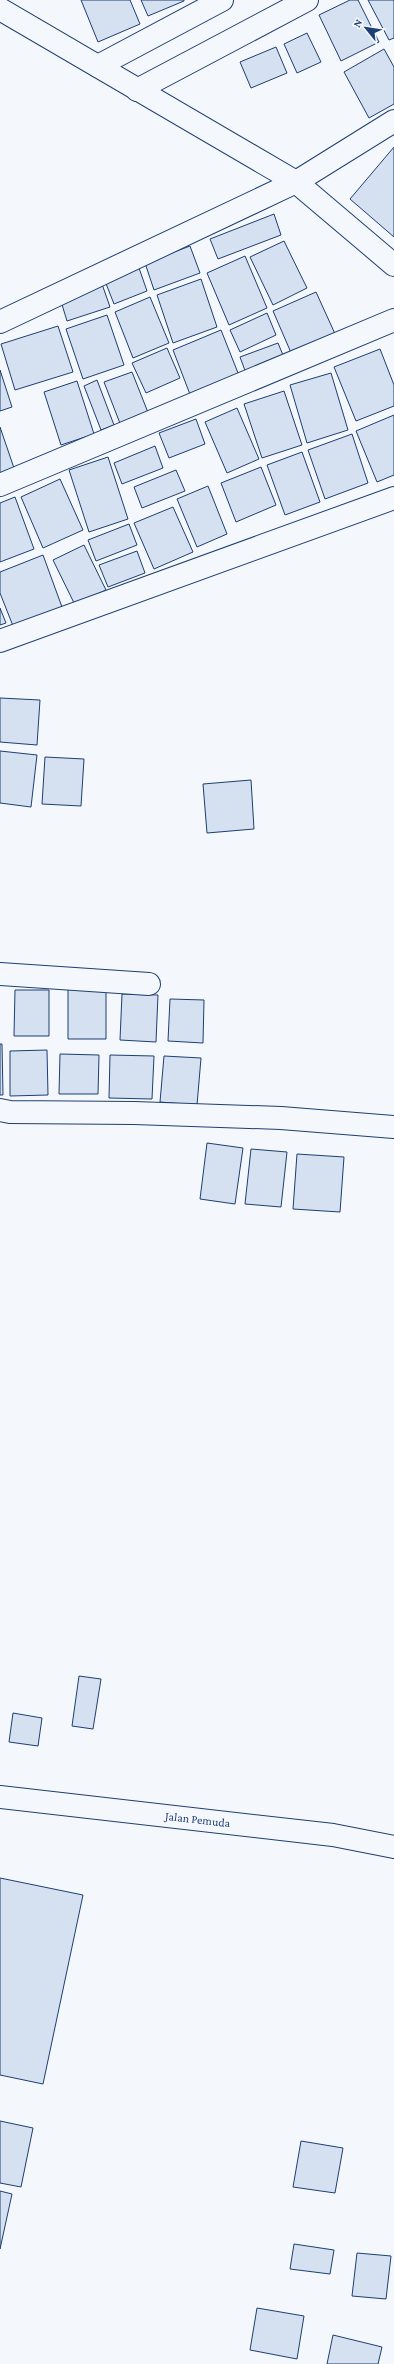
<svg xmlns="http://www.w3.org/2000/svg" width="394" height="2364" font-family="'Crimson Pro',serif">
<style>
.building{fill:#d5e0f0;stroke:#1d3f73}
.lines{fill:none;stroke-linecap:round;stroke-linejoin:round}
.minor-casing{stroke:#1d3f73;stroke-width:24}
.minor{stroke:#f4f7fb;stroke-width:22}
.labels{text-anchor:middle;stroke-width:3;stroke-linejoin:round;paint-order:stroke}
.street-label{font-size:12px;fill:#1d3f73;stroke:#f4f7fb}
</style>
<rect width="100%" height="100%" fill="#f4f7fb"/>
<g class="building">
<path d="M81 0H130L140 24 98 42Z"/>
<path d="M141 0H184V1L148 16Z"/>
<path d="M350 0H358L379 42 341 61 319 15Z"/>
<path d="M368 0H394V38L389 40Z"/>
<path d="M307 33 321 62 297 73 284 44Z"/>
<path d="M276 47 287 73 251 88 240 62Z"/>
<path d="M384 49 394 67V104L369 118 344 72Z"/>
<path d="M394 147V237L350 199Z"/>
<path d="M274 214 281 235 218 259 210 239Z"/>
<path d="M284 241 307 288 273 305 250 257Z"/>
<path d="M190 246 200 273 154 290 145 263Z"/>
<path d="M245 256 267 308 229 325 207 273Z"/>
<path d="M139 268 147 291 114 304 105 281Z"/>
<path d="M201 279 217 327 173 343 157 295Z"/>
<path d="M102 284 110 307 67 321 60 298Z"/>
<path d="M316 292 336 336 292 355 273 311Z"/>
<path d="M150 297 169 343 133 358 115 312Z"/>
<path d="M267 313 276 335 240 352 230 330Z"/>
<path d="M107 315 124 365 83 379 66 329Z"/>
<path d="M58 326 73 372 15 390 1 344Z"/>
<path d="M221 330 240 378 191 397 173 350Z"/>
<path d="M278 343 285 360 247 376 240 357Z"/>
<path d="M167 348 180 378 146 393 132 363Z"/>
<path d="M380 349 394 385V406L356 421 334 367Z"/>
<path d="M0 370 12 407 0 411Z"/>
<path d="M132 372 149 415 121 426 104 382Z"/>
<path d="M331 373 348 430 307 443 290 385Z"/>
<path d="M97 380 114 425 101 430 84 386Z"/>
<path d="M77 381 94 434 61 445 44 392Z"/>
<path d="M284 391 302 445 262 458 244 404Z"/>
<path d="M237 408 259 459 227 473 205 422Z"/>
<path d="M394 415V475L377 482 356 431Z"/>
<path d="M196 419 205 444 169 458 159 433Z"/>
<path d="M0 427 15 471 0 476Z"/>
<path d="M352 434 368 483 325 499 308 450Z"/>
<path d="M155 446 163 468 122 484 114 463Z"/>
<path d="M302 452 320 502 285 515 267 465Z"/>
<path d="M108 457 128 519 89 532 69 470Z"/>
<path d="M261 467 276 505 236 522 221 483Z"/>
<path d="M176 470 185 491 142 508 134 487Z"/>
<path d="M60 479 83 530 43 548 21 497Z"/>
<path d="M208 486 227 534 197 547 177 499Z"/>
<path d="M15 497 34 549 0 562V503Z"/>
<path d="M173 507 193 552 154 569 134 523Z"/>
<path d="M129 524 137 545 96 561 88 540Z"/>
<path d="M84 545 106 590 75 605 53 560Z"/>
<path d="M137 551 145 573 108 587 99 565Z"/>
<path d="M43 555 62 607 13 626 0 593V572Z"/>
<path d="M0 608 6 623 0 625Z"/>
<path d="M0 698 40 700 37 745 0 742Z"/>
<path d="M0 751 37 755 31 807 0 803Z"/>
<path d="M45 757 84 759 81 806 42 804Z"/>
<path d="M251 780 254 829 207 833 203 784Z"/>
<path d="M106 988V1039H68V989Z"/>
<path d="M15 990H49V1036H14Z"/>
<path d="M122 994 158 995 156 1042 120 1040Z"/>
<path d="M170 999 204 1000 203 1043 168 1041Z"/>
<path d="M0 1044H2L3 1095H0Z"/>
<path d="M47 1050 48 1095 10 1096V1051Z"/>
<path d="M60 1054 99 1055 98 1094H59Z"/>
<path d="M110 1055 154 1056 152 1099 109 1098Z"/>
<path d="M164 1056 201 1058 197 1105 160 1102Z"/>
<path d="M207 1143 243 1148 235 1204 200 1199Z"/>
<path d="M251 1149 287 1152 281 1207 245 1204Z"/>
<path d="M297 1154 344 1157 340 1212 293 1209Z"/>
<path d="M79 1676 101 1679 93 1729 72 1726Z"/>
<path d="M13 1713 42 1718 38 1746 9 1742Z"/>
<path d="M0 1878 83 1895 43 2084 0 2075Z"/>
<path d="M0 2121 33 2128 21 2187 0 2183Z"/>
<path d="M301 2141 343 2148 335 2193 293 2187Z"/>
<path d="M0 2191 12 2194 0 2249Z"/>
<path d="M294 2244 334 2250 330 2274 290 2269Z"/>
<path d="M357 2253 391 2256 386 2299 352 2296Z"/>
<path d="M257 2308 304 2316 297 2359 250 2350Z"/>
<path d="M333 2335 382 2347 378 2364H327Z"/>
</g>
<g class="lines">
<defs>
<g id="minor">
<path d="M0 9 296 182 394 265"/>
<path d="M98 66 222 0"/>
<path d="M137 90 307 0"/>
<path d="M0 322 296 182 394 121"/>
<path d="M0 485 394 320"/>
<path d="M0 641 394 498"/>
<path d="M0 974 149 984"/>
<path d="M0 1110 10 1112 134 1113 281 1118 394 1127"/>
<path id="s1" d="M0 1797 333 1835 394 1847"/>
</g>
</defs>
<use href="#minor" class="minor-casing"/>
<use href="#minor" class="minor"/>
</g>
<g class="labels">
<g class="street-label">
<text dy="4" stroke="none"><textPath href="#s1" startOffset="199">Jalan Pemuda</textPath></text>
</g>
</g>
<g transform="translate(366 28) rotate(300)" stroke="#f4f7fb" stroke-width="3" paint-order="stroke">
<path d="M0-3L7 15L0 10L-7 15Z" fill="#1d3f73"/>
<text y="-6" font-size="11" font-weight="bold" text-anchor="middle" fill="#1d3f73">N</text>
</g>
</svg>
